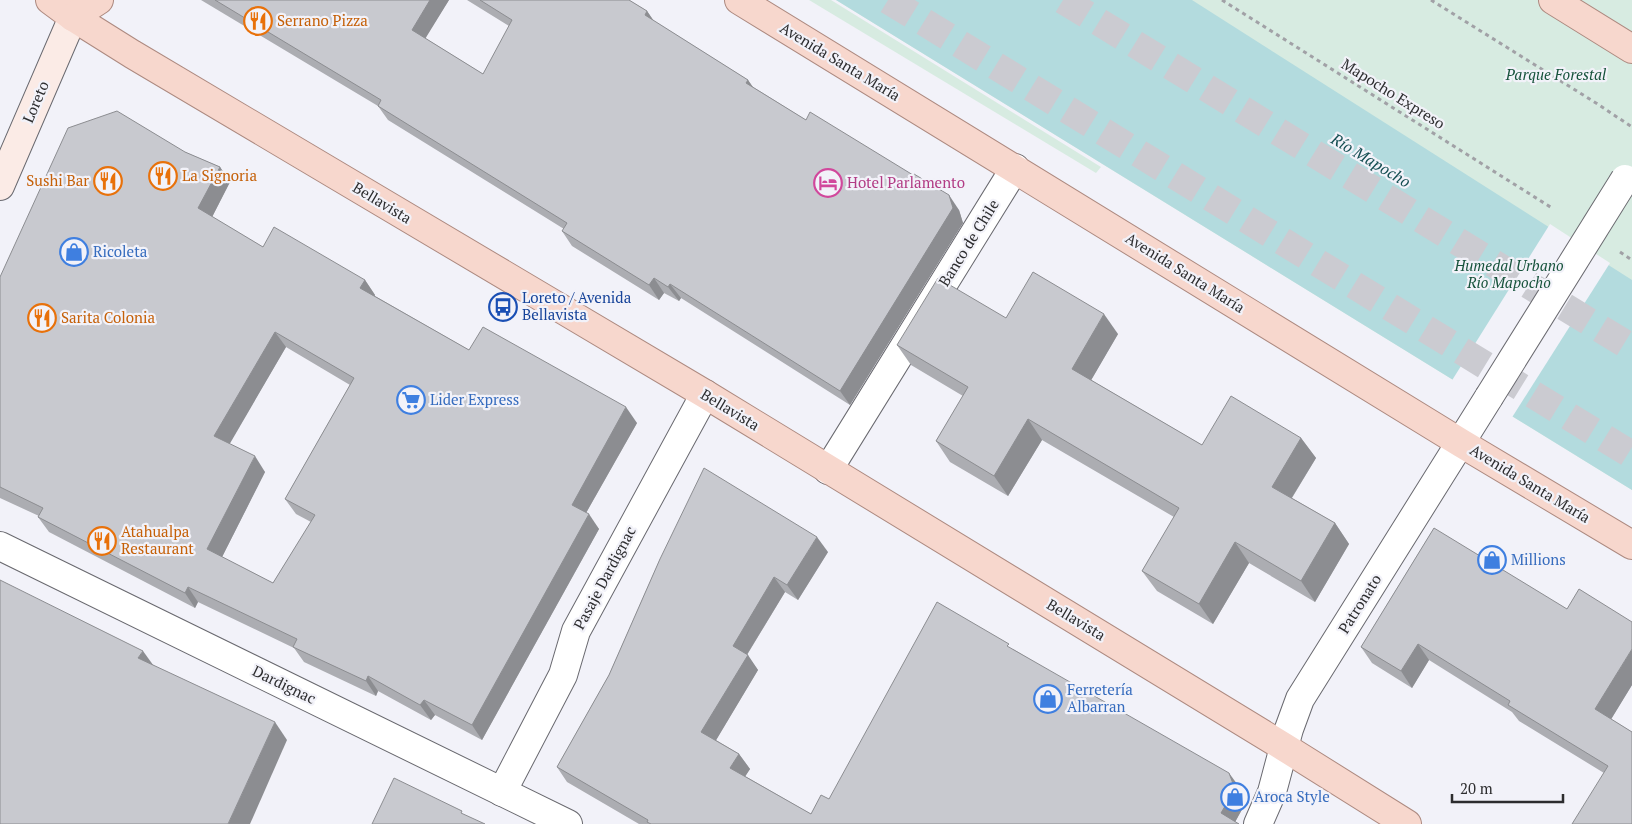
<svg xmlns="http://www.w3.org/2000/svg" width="1632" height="824" font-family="'PT Serif',serif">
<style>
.green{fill:#d7ebe1}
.water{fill:#b3dbde}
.pier{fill:#f2f2f9}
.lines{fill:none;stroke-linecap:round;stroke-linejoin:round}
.motorway-tunnel{stroke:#cbcbd1;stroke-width:28;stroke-dasharray:28 14;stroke-linecap:butt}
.minor-casing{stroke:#69696f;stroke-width:30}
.tertiary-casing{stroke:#69696f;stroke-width:30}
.secondary-casing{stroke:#69696f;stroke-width:30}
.primary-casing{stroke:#ad8a80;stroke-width:30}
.path{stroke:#a1a1a6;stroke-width:3;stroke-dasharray:4 4;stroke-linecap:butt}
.minor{stroke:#fff;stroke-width:28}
.tertiary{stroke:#fff;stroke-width:28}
.secondary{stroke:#fbebe6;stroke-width:28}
.primary{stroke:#f7d7cd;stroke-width:28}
.tertiary-bridge-casing{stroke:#69696f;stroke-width:30;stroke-linecap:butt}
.tertiary-bridge{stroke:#fff;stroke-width:28}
.wall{fill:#acadb2;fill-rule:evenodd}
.shaded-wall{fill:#8c8d91}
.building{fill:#c8c9cf;stroke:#8c8d91;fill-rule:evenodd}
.labels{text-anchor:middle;stroke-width:4.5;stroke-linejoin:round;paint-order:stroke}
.food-label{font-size:15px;fill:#c56008;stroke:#f2f2f9;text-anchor:start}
.street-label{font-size:15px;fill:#2d2d2f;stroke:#f2f2f9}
.park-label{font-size:15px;font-style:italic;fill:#17533c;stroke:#f2f2f9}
.hotel-label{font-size:15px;fill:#b23c85;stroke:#f2f2f9;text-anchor:start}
.shop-label{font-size:15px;fill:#366cbe;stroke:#f2f2f9;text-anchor:start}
.transit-label{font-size:15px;fill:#164399;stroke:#f2f2f9;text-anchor:start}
.water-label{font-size:16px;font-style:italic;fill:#144e52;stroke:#f2f2f9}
</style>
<rect width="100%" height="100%" fill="#f2f2f9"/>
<g class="green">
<path d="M809 0H831L1101 167 1096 173Z"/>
<path d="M836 0H1632V490Z"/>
</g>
<path class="water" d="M836 0H1192L1632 280V490Z"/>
<path class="pier" d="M1550 224 1610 263 1511 419 1451 382Z"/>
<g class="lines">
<g class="motorway-tunnel">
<path d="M888 0 1632 455"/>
<path d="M1063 0 1632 348"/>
</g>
<defs>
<g id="minor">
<path d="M828 470 1015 168"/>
<path d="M0 546 568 824"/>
<path d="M502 792 563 675 576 631 705 394"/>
<path d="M1258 824 1272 792 1284 747"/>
</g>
<path id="tertiary" d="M1284 747 1289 729 1300 699 1489 397"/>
<path id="secondary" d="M0 186 73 17"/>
<g id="primary">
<path d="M50 0 73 17 132 54 705 394 1284 747 1407 824"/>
<path d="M739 0 1461 443 1632 545"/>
<path d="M1553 0 1632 49"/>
<path d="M73 17 99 0"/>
</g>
</defs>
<use href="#minor" class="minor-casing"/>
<use href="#tertiary" class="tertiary-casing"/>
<use href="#secondary" class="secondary-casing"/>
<use href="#primary" class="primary-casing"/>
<g class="path">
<path d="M1222 0 1552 208"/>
<path d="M1431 0 1596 103 1632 127"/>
<path d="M1620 252 1632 260"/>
</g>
<use href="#minor" class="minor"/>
<use href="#tertiary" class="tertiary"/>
<use href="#secondary" class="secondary"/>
<use href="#primary" class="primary"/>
<defs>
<path id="tertiary-bridge" d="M1489 397 1625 179"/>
</defs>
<use href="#tertiary-bridge" class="tertiary-bridge-casing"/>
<use href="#tertiary-bridge" class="tertiary-bridge"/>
</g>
<g class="wall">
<path d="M201 0H449L425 38 483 74 509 26 467 0H629L647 11 654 21 748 80 753 87 806 120 959 210 963 223 850 405 681 298 679 301 664 293 659 300 572 246 562 231 564 229 388 120 378 106Z"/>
<path d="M185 152 220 167 230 182 212 217 263 247 365 280 375 295V296L469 350 637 423 586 513 599 529 482 740 435 715 431 720 378 691 376 696 304 662 294 648 198 602 195 608 49 532 38 517 39 516 0 498V277ZM286 347 350 385 285 499 296 514 311 522 273 583 222 557 265 472 229 444Z"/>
<path d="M1006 318 1118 334 1091 380 1202 445 1301 438 1316 458 1292 498 1335 523 1349 544 1315 602 1249 563 1213 624 1157 591 1142 571 1174 517 1042 440 1008 496 950 462 936 441 963 396 911 365 897 345Z"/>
<path d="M1434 528 1632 685 1611 719 1632 732 1604 773 1519 721 1512 712 1429 660 1412 688 1372 663 1361 647Z"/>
<path d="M828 552 798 600 785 592 747 655 758 670 716 740 739 754 750 769 745 776 811 814 1013 649 1240 788 1245 804 1235 822 1239 824H639L567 782 557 767 609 675 660 559Z"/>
</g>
<g class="shaded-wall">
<path d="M430 0H449L422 44 412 30Z"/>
<path d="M647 11 657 26 645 15Z"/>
<path d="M748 80 758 95 746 83Z"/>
<path d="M220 167 230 182 209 223 198 208Z"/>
<path d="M949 195 959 210 963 223 850 405 840 391Z"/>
<path d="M654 278 664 293 659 300 649 285Z"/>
<path d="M365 280 375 295 371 303 360 288Z"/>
<path d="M670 284 681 298 679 301 668 287Z"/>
<path d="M1104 314 1118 334 1086 389 1072 369Z"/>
<path d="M275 332 286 347 225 452 214 436Z"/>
<path d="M626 407 637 423 582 520 572 505Z"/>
<path d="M1028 419 1042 440 1008 496 994 476Z"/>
<path d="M1301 438 1316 458 1286 507 1272 487Z"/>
<path d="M255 456 265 472 218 565 207 549Z"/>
<path d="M589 514 599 529 482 740 472 725Z"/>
<path d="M1335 523 1349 544 1315 602 1301 581Z"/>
<path d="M817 537 828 552 798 600 787 585Z"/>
<path d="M1235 542 1249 563 1213 624 1199 604Z"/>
<path d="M774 577 785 592 743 661 733 646Z"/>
<path d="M188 587 198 602 195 608 185 593Z"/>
<path d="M1418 644 1429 660 1412 688 1401 671Z"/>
<path d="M1632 649V685L1607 726 1595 709Z"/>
<path d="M143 651 156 669 138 658Z"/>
<path d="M748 655 758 670 712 747 701 732Z"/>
<path d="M368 676 378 691 376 696 366 681Z"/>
<path d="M424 700 435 715 431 720 420 705Z"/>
<path d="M275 722 287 740 250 824H228Z"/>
<path d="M739 754 750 769 741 783 730 768Z"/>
<path d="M1229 773 1240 788 1245 804 1234 824 1221 813Z"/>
</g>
<g class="building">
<path d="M215 0H430L412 30 483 74 512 20 480 0H629L647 11 645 15 748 80 746 83 806 120 810 112 913 175 914 174 949 195 953 208 840 391 670 284 668 287 654 278 649 285 562 231 567 223 378 106 381 100Z"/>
<path d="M117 111 185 152 220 167 198 208 263 247 274 227 365 280 360 288 469 350 483 327 626 407 572 505 589 514 472 725 424 700 420 705 368 676 366 681 293 647 297 639 188 587 185 593 38 517 43 508 0 487V277L68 128ZM275 332 354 378 285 499 315 515 273 583 207 549 255 456 214 436Z"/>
<path d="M1033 272 1104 314 1072 369 1202 445 1231 396 1301 438 1272 487 1335 523 1301 581 1235 542 1199 604 1142 571 1179 508 1028 419 994 476 936 441 968 387 897 345 938 278 1006 318Z"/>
<path d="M704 468 817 537 787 585 774 577 733 646 748 655 701 732 739 754 730 768 811 814 821 795 829 799 937 602 1009 644 1007 646 1229 773 1235 789 1221 813 1239 824H651L647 822 648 820 557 767 609 675 660 559Z"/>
<path d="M1434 528 1567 609 1579 589 1632 622V649L1595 709 1632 732V824H1572L1608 766 1508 705 1510 701 1418 644 1401 671 1361 647Z"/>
<path d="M0 580 143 651 138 658 275 722 228 824H0Z"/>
<path d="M394 778 462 811 461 813 485 824H372Z"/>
</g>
<defs>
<symbol id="restaurant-ring" viewBox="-11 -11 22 22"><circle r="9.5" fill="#f2f2f9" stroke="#e8710a" stroke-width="1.5"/><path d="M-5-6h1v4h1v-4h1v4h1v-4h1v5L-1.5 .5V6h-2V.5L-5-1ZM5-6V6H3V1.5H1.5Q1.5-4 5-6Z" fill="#e8710a"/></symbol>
<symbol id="hotel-ring" viewBox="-11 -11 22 22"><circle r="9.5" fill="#f2f2f9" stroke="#d1479c" stroke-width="1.5"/><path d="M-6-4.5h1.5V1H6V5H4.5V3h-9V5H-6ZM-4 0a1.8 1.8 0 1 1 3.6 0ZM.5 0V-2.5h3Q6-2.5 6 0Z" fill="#d1479c"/></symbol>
<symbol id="shop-ring" viewBox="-11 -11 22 22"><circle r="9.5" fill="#f2f2f9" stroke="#3f7fe0" stroke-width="1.5"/><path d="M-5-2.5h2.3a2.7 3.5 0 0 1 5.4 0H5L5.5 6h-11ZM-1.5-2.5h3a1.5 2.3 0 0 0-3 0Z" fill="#3f7fe0"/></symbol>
<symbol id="bus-ring" viewBox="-11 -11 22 22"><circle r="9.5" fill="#f2f2f9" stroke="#1a4fb4" stroke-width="1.5"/><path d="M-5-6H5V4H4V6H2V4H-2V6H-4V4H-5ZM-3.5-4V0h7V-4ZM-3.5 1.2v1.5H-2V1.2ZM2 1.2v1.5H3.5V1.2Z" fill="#1a4fb4"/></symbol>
<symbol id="supermarket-ring" viewBox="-11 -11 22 22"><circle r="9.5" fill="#f2f2f9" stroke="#3f7fe0" stroke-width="1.5"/><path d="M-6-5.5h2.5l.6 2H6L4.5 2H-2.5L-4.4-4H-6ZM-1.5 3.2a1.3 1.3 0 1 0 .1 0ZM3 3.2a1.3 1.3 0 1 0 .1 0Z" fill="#3f7fe0"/></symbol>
</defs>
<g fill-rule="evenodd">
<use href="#restaurant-ring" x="242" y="5" width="32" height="32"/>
<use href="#restaurant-ring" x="147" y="160" width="32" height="32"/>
<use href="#restaurant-ring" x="92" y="165" width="32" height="32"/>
<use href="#hotel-ring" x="812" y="167" width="32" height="32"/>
<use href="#shop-ring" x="58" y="236" width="32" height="32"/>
<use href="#bus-ring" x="487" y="291" width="32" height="32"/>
<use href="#restaurant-ring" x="26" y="302" width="32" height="32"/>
<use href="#supermarket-ring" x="395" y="384" width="32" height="32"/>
<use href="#restaurant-ring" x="86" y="525" width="32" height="32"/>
<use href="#shop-ring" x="1476" y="544" width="32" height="32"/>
<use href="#shop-ring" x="1032" y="683" width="32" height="32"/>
<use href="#shop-ring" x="1219" y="781" width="32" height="32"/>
</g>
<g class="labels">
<g class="food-label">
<text x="277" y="26">Serrano Pizza</text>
<text x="182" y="181">La Signoria</text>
<text x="89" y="186" text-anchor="end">Sushi Bar</text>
<text x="61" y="323">Sarita Colonia</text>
<text x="121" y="537">Atahualpa<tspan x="121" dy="17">Restaurant</tspan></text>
</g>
<g class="street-label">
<text transform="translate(840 62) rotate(31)" y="5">Avenida Santa María</text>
<text transform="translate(1393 94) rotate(32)" y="5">Mapocho Expreso</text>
<text transform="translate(36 102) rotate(-67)" y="5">Loreto</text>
<text transform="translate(382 203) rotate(31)" y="5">Bellavista</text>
<text transform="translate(969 243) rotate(-58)" y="5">Banco de Chile</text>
<text transform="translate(1185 273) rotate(32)" y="5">Avenida Santa María</text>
<text transform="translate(730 410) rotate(31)" y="5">Bellavista</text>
<text transform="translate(1530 484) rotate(31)" y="5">Avenida Santa María</text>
<text transform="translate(605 578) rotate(-62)" y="5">Pasaje Dardignac</text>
<text transform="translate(1360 604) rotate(-58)" y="5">Patronato</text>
<text transform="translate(1076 620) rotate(31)" y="5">Bellavista</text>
<text transform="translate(284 685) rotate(26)" y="5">Dardignac</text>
</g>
<g class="park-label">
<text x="1556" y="80">Parque Forestal</text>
<text x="1509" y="271">Humedal Urbano<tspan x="1509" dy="17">Río Mapocho</tspan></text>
</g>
<g class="hotel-label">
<text x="847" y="188">Hotel Parlamento</text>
</g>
<g class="shop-label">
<text x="93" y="257">Ricoleta</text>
<text x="430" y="405">Lider Express</text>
<text x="1511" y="565">Millions</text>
<text x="1067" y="695">Ferretería<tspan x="1067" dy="17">Albarran</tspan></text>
<text x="1254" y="802">Aroca Style</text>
</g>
<g class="transit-label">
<text x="522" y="303">Loreto / Avenida<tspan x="522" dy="17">Bellavista</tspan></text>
</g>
<g class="water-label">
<text transform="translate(1371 160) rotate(31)" y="6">Río Mapocho</text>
</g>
</g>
<path d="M1452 794v8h111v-8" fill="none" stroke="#2d2d2f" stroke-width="2.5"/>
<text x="1460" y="794" font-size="15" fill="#2d2d2f" stroke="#f2f2f9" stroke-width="4" paint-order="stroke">20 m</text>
</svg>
